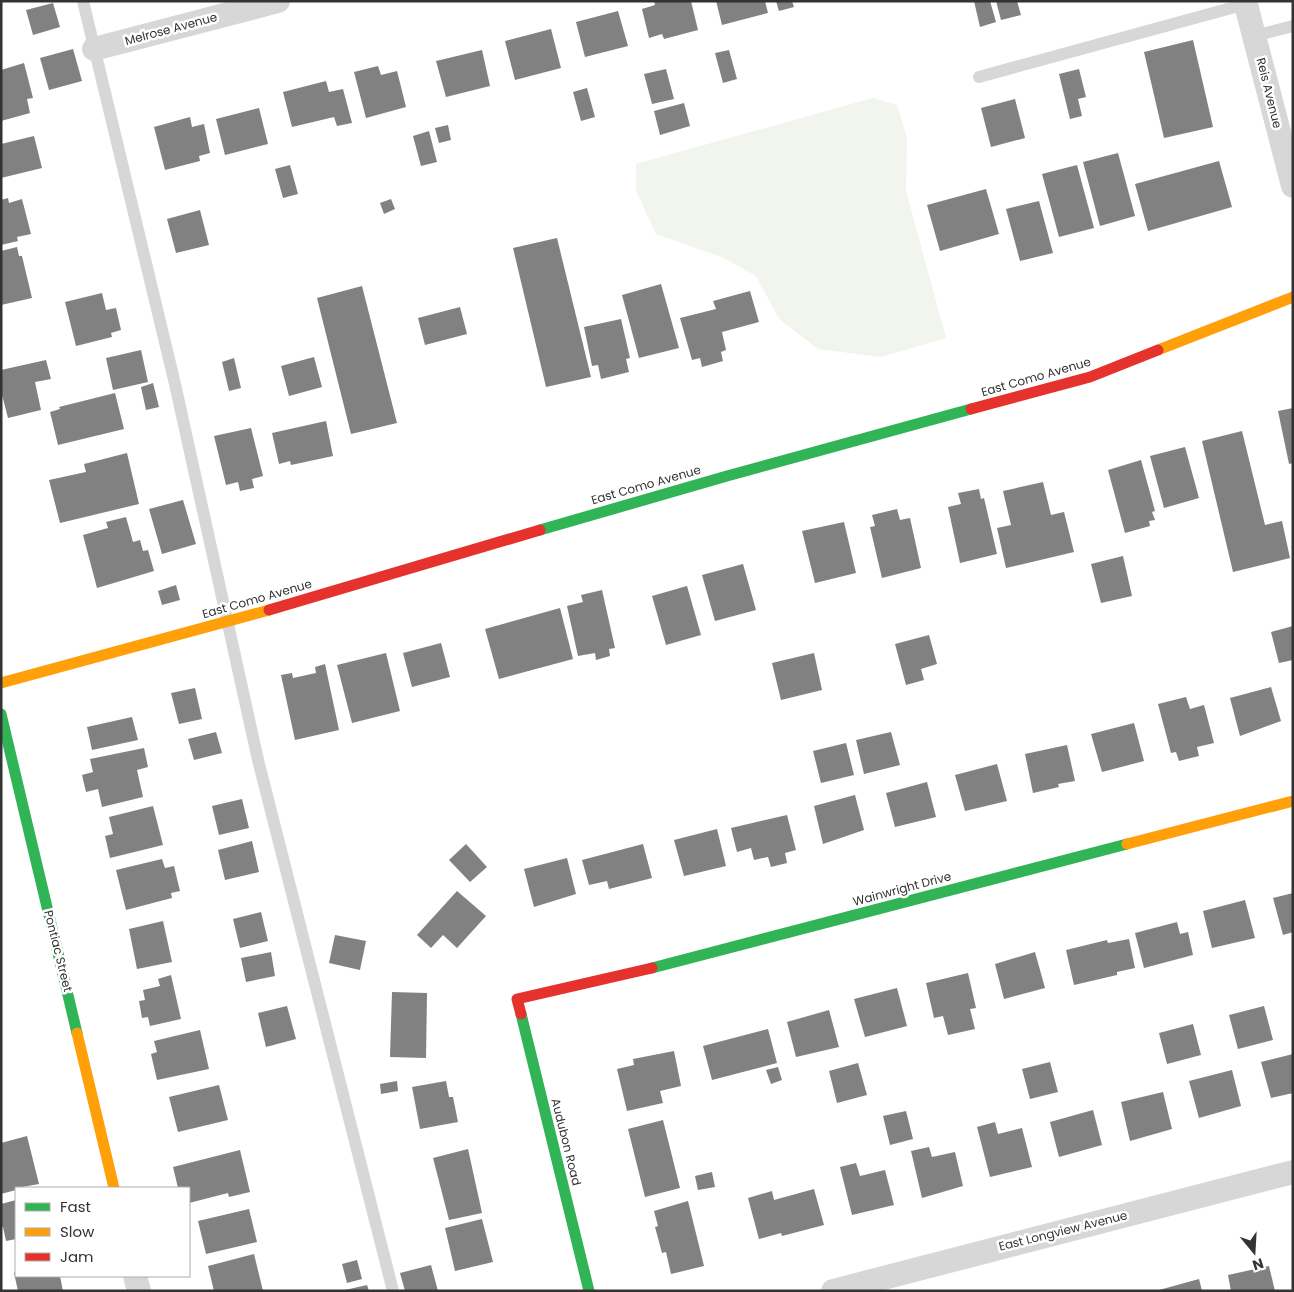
<svg xmlns="http://www.w3.org/2000/svg" width="1294" height="1292" font-family="Poppins,sans-serif">
<style>
.green{fill:#f1f5ed}
.building{fill:#818181}
.lines{fill:none;stroke-linecap:round;stroke-linejoin:round}
.lane{stroke:#d7d7d7;stroke-width:12}
.street{stroke:#d7d7d7;stroke-width:24}
.fast{stroke:#30b455;stroke-width:11}
.slow{stroke:#ff9f0a;stroke-width:11}
.jam{stroke:#e5322d;stroke-width:11}
.labels{text-anchor:middle;stroke-width:5;stroke-linejoin:round;paint-order:stroke}
.street-label{font-size:12px;fill:#333;stroke:#fff}
</style>
<rect width="100%" height="100%" fill="#fff"/>
<path class="green" d="M873 98 897 105 907 138 906 191 946 338 881 357 818 349 779 319 756 276 724 258 656 234 636 191V164Z"/>
<g class="building">
<path d="M654 1H691L698 30 664 39 662 34 649 38 642 9 655 5Z"/>
<path d="M716 1H765L768 13 722 25Z"/>
<path d="M776 1H792L794 7 779 11Z"/>
<path d="M974 1H990L996 22 980 27Z"/>
<path d="M996 1H1017L1021 15 1001 20Z"/>
<path d="M53 3 60 27 33 35 26 10Z"/>
<path d="M618 11 628 46 585 57 576 22Z"/>
<path d="M551 29 561 68 515 80 505 41Z"/>
<path d="M1193 40 1213 127 1164 138 1144 52Z"/>
<path d="M73 49 82 81 49 90 40 58Z"/>
<path d="M482 50 490 86 446 97 436 61Z"/>
<path d="M729 50 737 79 723 83 715 53Z"/>
<path d="M24 63 33 98 27 99 30 113 1 121V70Z"/>
<path d="M378 66 381 75 397 71 406 107 366 118 354 72Z"/>
<path d="M666 69 674 99 652 104 644 74Z"/>
<path d="M1079 69 1086 97 1078 99 1082 116 1070 119 1059 74Z"/>
<path d="M326 81 329 92 343 89 352 123 337 126 334 117 292 127 283 92Z"/>
<path d="M587 88 595 117 581 121 573 92Z"/>
<path d="M1015 99 1025 138 991 147 981 108Z"/>
<path d="M684 103 690 126 660 135 654 111Z"/>
<path d="M259 108 268 144 225 155 216 119Z"/>
<path d="M190 117 192 127 204 124 210 153 199 156 200 161 165 170 154 127Z"/>
<path d="M448 125 451 140 439 143 435 128Z"/>
<path d="M429 131 437 162 421 166 413 136Z"/>
<path d="M34 136 42 168 1 178V144Z"/>
<path d="M1118 153 1135 216 1100 226 1083 162Z"/>
<path d="M1219 161 1232 207 1148 231 1135 184Z"/>
<path d="M290 165 298 194 283 198 275 169Z"/>
<path d="M1077 165 1094 228 1059 237 1042 174Z"/>
<path d="M986 189 999 234 940 251 927 205Z"/>
<path d="M8 198 9 203 22 199 31 234 17 237 18 241 1 245V200Z"/>
<path d="M391 199 395 209 384 214 380 203Z"/>
<path d="M1039 201 1053 253 1020 261 1006 209Z"/>
<path d="M200 210 209 245 176 253 167 219Z"/>
<path d="M557 238 591 377 546 387 513 248Z"/>
<path d="M17 247 19 256H22L32 298 1 305V251Z"/>
<path d="M661 284 679 348 639 358 622 295Z"/>
<path d="M362 286 397 423 351 434 317 298Z"/>
<path d="M750 291 759 322 722 332 726 350 721 352 723 361 702 367 700 358 692 360 680 318 716 309 713 301Z"/>
<path d="M102 293 106 310 116 308 121 330 111 333 112 337 76 346 65 302Z"/>
<path d="M460 307 467 334 425 345 418 318Z"/>
<path d="M621 319 630 358 626 359 629 372 601 379 598 365 592 366 584 327Z"/>
<path d="M141 350 148 382 113 390 106 358Z"/>
<path d="M314 357 322 387 289 396 281 366Z"/>
<path d="M234 358 241 388 229 391 222 362Z"/>
<path d="M46 360 51 379 35 382 41 410 8 418 1 391V370Z"/>
<path d="M153 383 159 407 146 410 141 387Z"/>
<path d="M115 393 124 429 58 445 50 412 60 409 59 407Z"/>
<path d="M1293 408V463L1289 464 1278 411Z"/>
<path d="M326 421 333 456 291 465 290 461 279 464 272 433Z"/>
<path d="M251 428 263 476 252 479 254 488 240 491 238 482 226 485 214 436Z"/>
<path d="M1242 431 1265 525 1282 521 1290 558 1233 572 1202 441Z"/>
<path d="M1185 447 1199 498 1164 508 1150 456Z"/>
<path d="M127 453 139 504 60 523 49 480 86 472 84 464Z"/>
<path d="M1141 460 1155 511 1152 512 1155 520 1149 521 1150 526 1125 533 1108 470Z"/>
<path d="M1043 482 1051 515 1064 512 1074 552 1006 568 997 528 1011 525 1003 491Z"/>
<path d="M979 489 981 499 984 498 997 554 960 563 948 507 961 504 958 493Z"/>
<path d="M183 500 196 544 162 554 149 509Z"/>
<path d="M897 509 900 520 910 518 921 568 882 578 870 527 875 526 872 515Z"/>
<path d="M126 517 133 542 140 540 143 551 148 550 154 571 97 588 83 535 108 528 106 522Z"/>
<path d="M844 522 856 573 815 583 802 531Z"/>
<path d="M1123 556 1132 596 1101 603 1091 564Z"/>
<path d="M743 564 756 610 715 621 702 575Z"/>
<path d="M176 585 180 600 162 605 158 591Z"/>
<path d="M687 586 701 635 666 645 652 596Z"/>
<path d="M602 590 615 648 609 649 610 656 596 660 595 653 578 656 567 606 583 602 581 595Z"/>
<path d="M560 608 573 659 499 679 485 629Z"/>
<path d="M1293 626V660L1279 663 1271 632Z"/>
<path d="M929 635 937 664 921 669 924 680 906 685 895 644Z"/>
<path d="M441 643 450 677 412 687 403 653Z"/>
<path d="M386 653 400 711 352 723 337 665Z"/>
<path d="M814 653 822 690 781 700 772 663Z"/>
<path d="M325 664 339 730 295 740 281 675 292 673 293 678 316 673 315 667Z"/>
<path d="M1271 687 1281 721 1240 736 1230 698Z"/>
<path d="M195 688 202 719 179 724 171 693Z"/>
<path d="M1186 697 1190 709 1204 705 1214 743 1197 747 1199 756 1179 761 1176 752 1171 753 1158 704Z"/>
<path d="M132 717 138 740 92 750 87 727Z"/>
<path d="M1134 723 1144 761 1102 772 1091 734Z"/>
<path d="M216 732 222 753 194 760 188 739Z"/>
<path d="M891 732 900 765 864 774 856 740Z"/>
<path d="M846 743 854 775 821 783 813 751Z"/>
<path d="M1067 745 1075 781 1058 784 1059 787 1033 793 1025 754Z"/>
<path d="M144 748 148 767 137 770 143 797 102 807 98 789 86 792 82 775 93 772 90 759Z"/>
<path d="M997 764 1007 801 965 811 955 775Z"/>
<path d="M927 782 936 817 895 827 886 793Z"/>
<path d="M855 795 864 830 823 844 814 806Z"/>
<path d="M242 799 249 828 219 835 212 806Z"/>
<path d="M153 806 163 845 110 858 105 836 113 834 109 817Z"/>
<path d="M787 815 796 850 785 853 787 863 771 867 768 857 754 860 751 848 737 852 731 828Z"/>
<path d="M717 829 726 866 684 876 674 840Z"/>
<path d="M252 841 259 872 225 880 218 850Z"/>
<path d="M466 844 487 867 470 882 449 860Z"/>
<path d="M643 844 652 878 609 889 607 881 589 885 582 860Z"/>
<path d="M567 858 576 894 534 907 524 869Z"/>
<path d="M162 859 165 868 174 866 180 891 171 893 172 898 126 910 116 870Z"/>
<path d="M457 891 486 916 457 948 443 935 431 948 417 935Z"/>
<path d="M1293 893V932L1283 935 1273 898Z"/>
<path d="M1245 900 1255 938 1212 948 1203 911Z"/>
<path d="M261 912 268 941 240 948 233 919Z"/>
<path d="M163 921 172 962 137 969 129 929Z"/>
<path d="M1177 922 1180 934 1188 932 1193 955 1144 968 1135 933Z"/>
<path d="M335 935 366 941 360 970 329 963Z"/>
<path d="M1129 939 1135 968 1117 972V975L1074 985 1066 950 1107 940 1108 943Z"/>
<path d="M271 952 275 976 246 982 241 958Z"/>
<path d="M1035 952 1045 988 1004 999 995 964Z"/>
<path d="M968 973 976 1008 970 1009 975 1029 948 1035 943 1016 934 1018 926 983Z"/>
<path d="M171 975 181 1019 150 1026 148 1017 142 1018 139 1001 145 1000 143 990 160 986 158 979Z"/>
<path d="M897 988 907 1026 865 1037 854 999Z"/>
<path d="M392 992 427 993 426 1058 390 1057Z"/>
<path d="M287 1006 296 1039 266 1047 258 1013Z"/>
<path d="M1264 1006 1273 1040 1238 1049 1229 1015Z"/>
<path d="M829 1010 839 1047 796 1057 787 1022Z"/>
<path d="M1193 1024 1201 1055 1167 1064 1159 1033Z"/>
<path d="M768 1029 777 1063 712 1080 703 1046Z"/>
<path d="M200 1030 209 1069 157 1080 151 1054 157 1052 154 1041Z"/>
<path d="M674 1051 681 1086 660 1091 663 1103 627 1111 617 1069 634 1065 633 1059Z"/>
<path d="M1293 1054V1093L1271 1098 1261 1062Z"/>
<path d="M1050 1062 1058 1092 1030 1099 1022 1069Z"/>
<path d="M858 1063 867 1095 837 1103 829 1071Z"/>
<path d="M778 1067 782 1080 771 1084 766 1070Z"/>
<path d="M1232 1070 1241 1106 1199 1118 1189 1081Z"/>
<path d="M397 1081 398 1091 381 1094 380 1084Z"/>
<path d="M446 1081 449 1097H453L458 1122 420 1129 412 1087Z"/>
<path d="M219 1085 228 1120 178 1132 169 1097Z"/>
<path d="M1163 1092 1172 1129 1130 1141 1121 1102Z"/>
<path d="M1093 1110 1102 1145 1059 1157 1050 1122Z"/>
<path d="M906 1111 913 1139 890 1145 883 1116Z"/>
<path d="M663 1120 680 1188 645 1197 628 1129Z"/>
<path d="M995 1122 998 1134 1022 1128 1032 1167 990 1177 977 1127Z"/>
<path d="M27 1136 39 1184 16 1188V1190L1 1194V1143Z"/>
<path d="M929 1147 932 1157 955 1152 963 1186 922 1198 911 1151Z"/>
<path d="M468 1149 482 1213 449 1220 433 1158Z"/>
<path d="M240 1150 250 1192 229 1197 228 1193 189 1203V1188H178L173 1167Z"/>
<path d="M856 1163 860 1176 885 1170 894 1205 852 1215 840 1167Z"/>
<path d="M712 1172 715 1187 698 1190 695 1176Z"/>
<path d="M814 1189 824 1225 782 1236 781 1233 759 1239 748 1198 772 1191 774 1200Z"/>
<path d="M16 1200V1239L6 1241 3 1227H1V1204Z"/>
<path d="M688 1201 704 1266 671 1274 666 1252 662 1253 655 1227 658 1226 654 1211Z"/>
<path d="M249 1209 257 1242 206 1254 198 1221Z"/>
<path d="M482 1219 493 1262 455 1271 445 1228Z"/>
<path d="M254 1254 263 1291H214L208 1266Z"/>
<path d="M357 1260 362 1279 347 1283 342 1264Z"/>
<path d="M431 1265 438 1291H405L400 1273Z"/>
<path d="M1269 1266 1275 1291H1231L1228 1275Z"/>
<path d="M16 1272V1276H60L63 1291H18L14 1273Z"/>
<path d="M1199 1279 1202 1291H1159V1290Z"/>
<path d="M367 1285 369 1291H345V1290Z"/>
</g>
<g class="lines">
<g class="lane">
<path d="M83 1 175 384 258 760 393 1291"/>
<path d="M1254 36 1293 26"/>
<path d="M979 77 1246 4"/>
</g>
<g class="street">
<path d="M1245 1 1293 186"/>
<path d="M94 49 278 1"/>
<path d="M135 1276 139 1291"/>
<path d="M833 1291 1293 1172"/>
</g>
<g class="fast">
<path d="M540 530 727 476 971 409"/>
<path d="M1 714 77 1033"/>
<path d="M652 968 1127 844"/>
<path d="M521 1014 589 1291"/>
</g>
<g class="slow">
<path d="M1158 350 1293 297"/>
<path d="M1 683 269 610"/>
<path d="M1127 844 1293 801"/>
<path d="M77 1033 114 1188"/>
</g>
<g class="jam">
<path d="M971 409 1090 377 1158 350"/>
<path d="M269 610 540 530"/>
<path d="M521 1014 517 999 652 968"/>
</g>
</g>
<g class="labels">
<g class="street-label">
<text transform="translate(171 29) rotate(-15)" y="4">Melrose Avenue</text>
<text transform="translate(1269 93) rotate(76)" y="4">Reis Avenue</text>
<text transform="translate(1036 377) rotate(-16)" y="4">East Como Avenue</text>
<text transform="translate(646 485) rotate(-16)" y="4">East Como Avenue</text>
<text transform="translate(257 599) rotate(-16)" y="4">East Como Avenue</text>
<text transform="translate(902 889) rotate(-15)" y="4">Wainwright Drive</text>
<text transform="translate(58 951) rotate(76)" y="4">Pontiac Street</text>
<text transform="translate(566 1142) rotate(76)" y="4">Audubon Road</text>
<text transform="translate(1063 1231) rotate(-14)" y="4">East Longview Avenue</text>
</g>
</g>
<rect width="1294" height="1292" fill="none" stroke="#333333" stroke-width="5"/>
<rect x="15" y="1187" width="175" height="90" fill="#ffffff" stroke="#adadad"/>
<rect x="25" y="1203" width="25" height="8" fill="#30b455" stroke="#adadad"/>
<text x="60" y="1212" font-size="15" fill="#333333">Fast</text>
<rect x="25" y="1228" width="25" height="8" fill="#ff9f0a" stroke="#adadad"/>
<text x="60" y="1237" font-size="15" fill="#333333">Slow</text>
<rect x="25" y="1253" width="25" height="8" fill="#e5322d" stroke="#adadad"/>
<text x="60" y="1262" font-size="15" fill="#333333">Jam</text>
<g transform="translate(1254 1252) rotate(162)" stroke="#ffffff" stroke-width="4" paint-order="stroke">
<path d="M0-4L9 19L0 12L-9 19Z" fill="#333333"/>
<text y="-8" font-size="14" font-weight="bold" text-anchor="middle" fill="#333333">N</text>
</g>
</svg>
